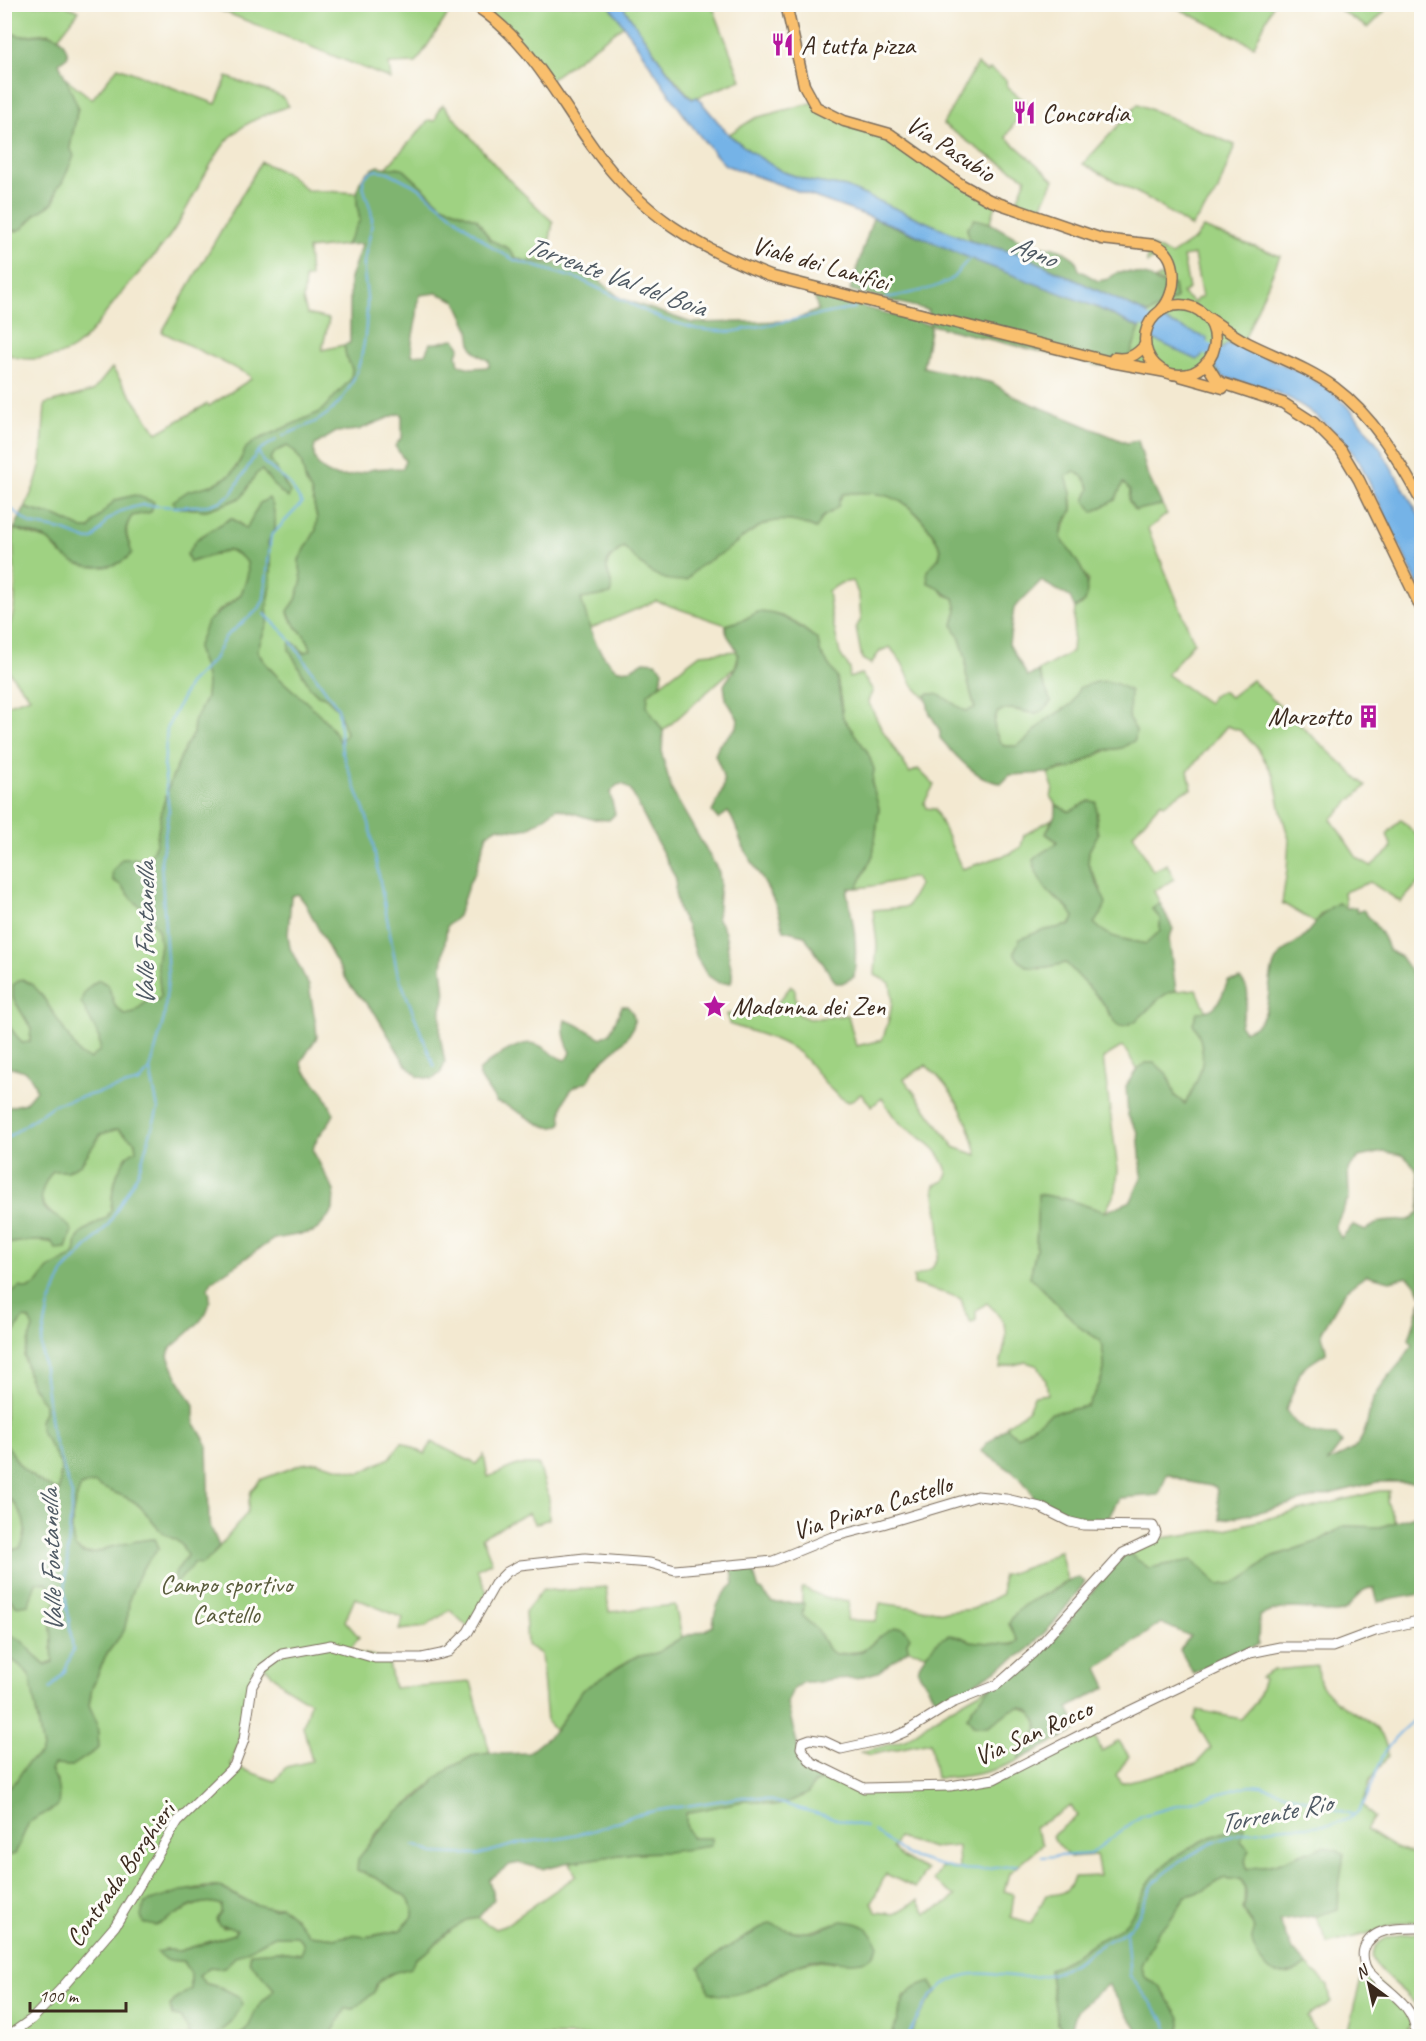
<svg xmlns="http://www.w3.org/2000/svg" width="1426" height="2041" font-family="Caveat,sans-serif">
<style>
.green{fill:#9fd282;stroke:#6d7e50;stroke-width:1.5;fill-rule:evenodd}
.forest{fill:#7fb470;stroke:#5d6f47;stroke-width:1.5;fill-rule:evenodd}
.water{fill:#74b3e7;stroke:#586e82;stroke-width:1.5}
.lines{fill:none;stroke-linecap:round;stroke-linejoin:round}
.stream{stroke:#74b3e7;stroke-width:2}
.river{stroke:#74b3e7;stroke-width:12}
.minor-casing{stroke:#7b6d5d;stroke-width:11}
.major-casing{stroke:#7b6d5d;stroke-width:13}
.minor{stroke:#fff;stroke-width:9}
.major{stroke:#f9bf6d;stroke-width:10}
.labels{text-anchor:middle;stroke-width:6;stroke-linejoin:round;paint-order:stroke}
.poi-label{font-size:26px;fill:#3b2a1e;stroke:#fdfcf7;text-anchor:start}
.street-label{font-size:26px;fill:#3b2a1e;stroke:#fdfcf7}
.park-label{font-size:26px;fill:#595c3c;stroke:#fdfcf7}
.water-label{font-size:27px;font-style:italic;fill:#4f5a64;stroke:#fdfcf7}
</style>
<rect width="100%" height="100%" fill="#fdfcf7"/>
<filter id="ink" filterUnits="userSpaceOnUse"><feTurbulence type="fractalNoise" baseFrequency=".0167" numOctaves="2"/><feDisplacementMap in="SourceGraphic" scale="12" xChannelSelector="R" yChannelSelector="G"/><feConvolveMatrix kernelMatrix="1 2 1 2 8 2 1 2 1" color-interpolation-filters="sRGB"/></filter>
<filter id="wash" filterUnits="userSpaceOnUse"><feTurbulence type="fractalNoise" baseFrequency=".008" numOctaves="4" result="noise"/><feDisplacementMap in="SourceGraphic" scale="24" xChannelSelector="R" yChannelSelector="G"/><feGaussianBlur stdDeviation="1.35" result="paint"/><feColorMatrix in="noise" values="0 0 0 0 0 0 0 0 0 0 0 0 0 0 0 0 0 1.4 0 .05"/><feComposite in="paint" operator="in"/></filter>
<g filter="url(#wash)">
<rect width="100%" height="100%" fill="#f3e9d1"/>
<g class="green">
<path d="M1177 4H1273V5L1254 46 1175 7Z"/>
<path d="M1348 4H1391V5L1368 28 1341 11Z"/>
<path d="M4 5H64L79 11 58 38 48 33 20 36 5 31Z"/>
<path d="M207 5H454L416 63 389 64 391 79Z"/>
<path d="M496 5H609L624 25 548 81 490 15Z"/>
<path d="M622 5H712L741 80 693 99C665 71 644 37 622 5Z"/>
<path d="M977 64 987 72 990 69 1006 80 1007 87 1027 103 1006 137 1054 180 1037 215 1014 208 1026 178 984 153 943 124Z"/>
<path d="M118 67 216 104 227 77 278 95 284 99 289 106C266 114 241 123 226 142 206 167 194 198 177 225 160 253 139 271 119 296 105 313 92 335 74 348 59 359 20 364 5 352L4 232 17 231 29 223 36 214 53 203 56 197 57 188 70 147 78 107 64 77 92 99Z"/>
<path d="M815 102 829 114 890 134 997 203 990 223 975 219 967 229 970 241 846 187 809 181 781 171 751 152 729 134 755 118Z"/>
<path d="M1138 104 1235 145 1217 193 1191 227 1149 199 1083 164Z"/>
<path d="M443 105 502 173 553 222 546 262 525 261 516 258 508 248 490 240 477 219 442 205 402 168 397 167 388 170 387 167 429 120 435 121 439 109Z"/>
<path d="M261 162 288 174 307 190 358 193 357 204 360 220 346 245 308 249 310 278H305L303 300 307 314 329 319 322 350 344 345 346 356 352 369 351 379 331 401 320 412 255 441C243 450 240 463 230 475L175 507 206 510 228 503 242 497 256 474 262 470 283 495 275 470 269 459 276 451 287 446 294 451 301 461 306 482 311 491 317 518 316 530 299 560 302 580 296 600 288 612C291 627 309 634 311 650L303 653 302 650 289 649 309 686 318 695 325 697 337 708 346 733 341 742C332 731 323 719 313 709 294 690 271 675 257 650L268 621 267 608 271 586V562L268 542 275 529V512L260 503 246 529 239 522 231 518 197 539 187 554 191 562 229 550 239 555 247 562 248 573 246 581 241 594 216 613 197 648 204 668 207 683 206 698 194 722 193 734 185 747 170 783 162 809 156 843 150 858 140 860 133 858 113 880 122 886 134 901 148 914 158 930 160 944 157 962 161 996 158 1000 149 999 134 1013 125 1015 115 1006 108 985 99 980 84 992 88 1013 99 1037 100 1050 91 1059 80 1055 41 994 13 998 31 1028 30 1043H22L8 1025 5 1024V705L30 697C23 689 7 672 5 663 0 647 10 629 13 613 19 585 11 557 14 529L48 540 61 554 130 546C125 533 125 527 132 515L151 512 94 522 90 529H83L58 517 25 508 35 484 41 463 45 404 93 391 112 368 157 433 207 404 209 406 251 379 249 375 162 332Z"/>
<path d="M1203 228 1280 256 1241 347 1227 344 1222 377 1179 375 1127 363 1140 328 1148 314 1176 298 1174 285 1154 280 1165 274 1156 258 1147 263V244L1171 255 1195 239ZM1194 255 1202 297 1197 299 1194 303 1182 293 1189 289 1183 257Z"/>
<path d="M1074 471 1085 478 1090 488 1115 500 1123 483 1130 490 1129 501 1135 510 1162 505 1167 514 1148 529 1194 642 1167 674 1208 703 1212 696 1222 691 1230 697 1252 680 1366 786 1331 819 1357 858 1371 866 1392 848 1387 834 1401 819 1421 840V880L1401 902 1370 882 1344 892 1346 908 1338 903 1320 915 1316 923 1282 903 1287 870 1289 839 1281 812 1274 776 1258 749 1241 731 1227 726 1188 771 1192 789 1182 792 1164 805 1161 802 1133 834 1153 871 1167 864 1174 879 1154 891 1160 903 1152 909 1160 918V931L1146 944C1125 938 1109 940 1093 923L1101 889 1088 864 1089 851 1098 834 1095 824 1098 813C1080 812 1062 815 1051 798L1053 787 1048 773C1056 771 1065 771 1072 768 1090 760 1102 749 1122 748L1136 730 1129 720V706L1077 697 1072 704 1046 720 1026 740 1017 746H1004C995 737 991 723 998 712L1005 708 1035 714 1051 702 1038 671 1072 652 1075 608 1082 605 1088 580 1061 538C1063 525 1069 519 1072 510 1074 499 1069 486 1065 476Z"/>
<path d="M862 492C903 493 923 515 941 549L939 558 927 571 945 595 954 598 957 610 953 625 960 639 966 658V674L975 709 966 711C953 706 940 690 926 695L927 700 912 684 902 663 890 647 880 651 871 664 862 659 856 628 861 619 859 596 853 581 841 583 828 591 831 614 840 654 850 669 849 678 861 674 873 690 868 701 881 728 910 773 918 769 934 785 924 803 926 808 935 809 962 869 1009 854 1021 847 1024 835 1052 819 1046 834 1057 841 1056 844 1040 854 1033 860 1053 897 1067 906 1075 917 1070 925 1058 928 1039 969 1066 963 1101 1000 1110 1015 1163 996 1168 992 1196 989 1207 1012 1200 1035 1203 1056 1202 1070 1198 1082 1185 1104 1175 1096 1168 1075 1146 1063 1137 1069 1123 1046 1103 1058 1118 1170 1116 1191 1105 1212 1066 1199 1038 1195 1036 1250 1030 1277 1082 1329 1100 1340C1109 1370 1103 1379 1088 1406L1052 1413 1017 1437 1006 1426 1028 1410 1034 1396 1048 1394 1046 1381 1038 1366 1026 1362 1000 1368C1005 1334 1016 1330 987 1303L976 1311V1320L971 1323 966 1315 961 1299C946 1292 930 1290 914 1284V1277C919 1275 927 1272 931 1269 947 1254 937 1209 934 1189L935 1185 944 1181 948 1174C937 1141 922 1142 899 1122 892 1116 887 1106 882 1098L872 1106 861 1094 849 1102C828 1094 816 1067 799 1053 780 1038 751 1032 729 1024L727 1014C766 1016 767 1017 791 986L795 990 796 1004 799 1015 809 1019 848 1015 856 1046 882 1040C889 1021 895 1003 890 983L875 975 877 944 873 910 907 907 919 885 915 877 873 886 857 888 873 855 875 841 879 808 872 784 874 769 867 751 843 718 839 690 830 667 820 652 818 640 797 624 782 616 758 612 743 620 726 625 656 601 589 629 581 599 611 593C616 572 591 568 624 547L656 574 665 578 694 569 727 550 736 541 764 524 780 519 801 522 816 528 822 517 832 512 843 494ZM926 1065C930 1070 935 1073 939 1078 958 1099 971 1127 977 1155L954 1147 904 1079Z"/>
<path d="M737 651 738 657 735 667 663 731 647 707 648 694 700 654Z"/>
<path d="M117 1129 135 1142 136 1150 127 1156 118 1172 113 1189 111 1210 107 1217 82 1232 77 1240 75 1253 71 1258 48 1269 36 1285 27 1289 20 1287 5 1298V1244C28 1241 44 1237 66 1248L72 1231C50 1209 26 1205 53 1171H67L80 1164 101 1134Z"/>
<path d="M24 1318 29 1319 33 1328 24 1356 30 1382 44 1404V1412L40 1420 61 1465 59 1492C45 1485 28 1476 19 1464 13 1457 12 1449 5 1444V1355C15 1345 12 1328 24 1318Z"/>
<path d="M402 1442 425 1454 432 1442 476 1464 484 1455 488 1477 517 1465H539L549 1499V1519L535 1524 528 1513 482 1537 492 1562 477 1569 487 1592 470 1629 450 1610 425 1627 399 1630 403 1618 355 1598 345 1621 359 1637 349 1651 388 1659 394 1688 471 1682 490 1753 472 1756 435 1779C432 1785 427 1787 422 1792 405 1808 379 1822 369 1846 366 1853 367 1865 366 1874L378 1879 407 1897 413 1908V1916L401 1930 365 1937 354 1935 336 1938 309 1935 295 1918 280 1906C266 1912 245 1901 232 1893 228 1891 223 1888 219 1887 203 1884 162 1897 145 1903L177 1915C191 1906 206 1898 222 1905L221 1913 223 1928 233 1927 237 1929 234 1934 179 1951 166 1950 167 1960 183 1961 191 1976V1989L176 1999 170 2006 172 2016 180 2017 188 2030 189 2036H5L4 1857 15 1854 29 1822 58 1806 57 1781 51 1770 54 1765 72 1766 99 1748 97 1723 89 1705 92 1688 106 1655 124 1631 128 1614 129 1600 133 1588 142 1569 159 1548 155 1539C143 1539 123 1544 111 1547 103 1549 97 1554 88 1553 83 1553 79 1550 75 1547 68 1526 73 1505 81 1486L95 1483C107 1492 120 1493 133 1501 145 1508 149 1519 158 1528 170 1542 179 1534 187 1556L175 1573 194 1563 211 1557 247 1513 251 1491 260 1480 302 1464 317 1462 360 1473 390 1458ZM265 1667 284 1686 310 1702 303 1726 312 1761 286 1767 275 1781 231 1765 239 1742 242 1714 249 1691Z"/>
<path d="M1379 1491H1389L1387 1502 1395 1522 1380 1527 1344 1526 1319 1541 1269 1558 1248 1576 1235 1583 1219 1585C1212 1579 1207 1574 1201 1568 1190 1556 1164 1566 1149 1568L1126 1552 1146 1537 1162 1538 1226 1529Z"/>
<path d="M4 1495C22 1507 31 1529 20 1548L11 1550 5 1547Z"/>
<path d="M1060 1550 1067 1580C1048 1597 1020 1599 1009 1624L1018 1641C1006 1649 973 1643 961 1637L932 1649 926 1654 908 1650 907 1642 880 1636 864 1651 835 1654 828 1649 821 1635 802 1615V1588H804L825 1598 849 1601 847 1620 876 1621 880 1603 945 1612 973 1609 1002 1594V1576L1039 1563Z"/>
<path d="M36 1582 47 1583 56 1598 51 1624 53 1662 45 1665 12 1635 5 1638 4 1593 16 1606Z"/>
<path d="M606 1587 609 1612 675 1605 682 1637 657 1653 635 1657 628 1661 582 1690 555 1731 547 1722 541 1654 527 1645 525 1612 543 1589 558 1591Z"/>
<path d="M4 1654 23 1668 30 1677 43 1749 40 1755 28 1762 16 1781 5 1790Z"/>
<path d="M1318 1666C1319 1671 1318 1679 1321 1684 1338 1714 1386 1715 1388 1756L1370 1780 1363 1805 1374 1818 1366 1830 1395 1848 1421 1858V1921L1393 1924 1373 1932 1328 1944 1316 1916 1338 1909 1339 1887 1324 1846 1311 1852 1308 1851 1276 1864 1247 1869 1241 1841 1245 1827H1242C1209 1835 1167 1854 1148 1884 1140 1897 1136 1913 1125 1924 1117 1932 1107 1936 1097 1941 1081 1950 1067 1963 1049 1969L1058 2024 1067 2032 1069 2030 1071 2036H917L911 2033C917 2017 926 2004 937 1992L905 1995 892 2036H330L346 2008 354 2009 374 1992 377 1983 427 1952 457 1925 466 1920 478 1918 495 1929 504 1926 576 1876 570 1862 633 1853 667 1852 692 1838 686 1825V1813L743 1801 761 1802 774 1806 786 1803 807 1794 814 1784 829 1777 861 1790 991 1782 1015 1775 1094 1735 1102 1751 1119 1741 1129 1756 1116 1775 1122 1783 1196 1764 1211 1748 1194 1719 1198 1710 1241 1719 1256 1702 1264 1679 1261 1677 1274 1670ZM1071 1806 1077 1816 1052 1836 1063 1851 1070 1857 1096 1855 1100 1876 1074 1877C1070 1892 1060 1895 1046 1895L1031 1923 1011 1917 1014 1894 1004 1891 1009 1873 1043 1844 1034 1828ZM898 1838 933 1848 958 1846 959 1869 941 1867 934 1881 955 1896 948 1903 926 1913 918 1900 895 1914 876 1912 872 1902 886 1874 915 1888 927 1870 903 1858 892 1848ZM770 1923C797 1936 807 1933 834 1923V1962C796 1954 780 1981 747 1991L699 1967 727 1948Z"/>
<path d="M994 1684 974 1706 967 1717 969 1720 988 1726C997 1720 1006 1708 1017 1707 1022 1707 1027 1710 1031 1713 1048 1726 1029 1742 1019 1753V1760C994 1772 964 1778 936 1778L930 1742 870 1755 861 1752 905 1740 943 1713Z"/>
<path d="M1224 1878 1229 1880 1241 1879C1248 1891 1242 1901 1245 1913 1246 1919 1253 1923 1255 1929 1246 1946 1269 1971 1284 1974 1291 1975 1301 1969 1307 1965L1328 1985 1331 2002 1307 2017 1318 2036H1179L1181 2023 1177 2012 1160 1987 1145 1977 1141 1965 1158 1931 1168 1923 1186 1896 1203 1891Z"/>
<path d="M1421 1933V2015C1411 1990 1380 1979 1372 1957 1376 1933 1403 1934 1421 1933Z"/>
<path d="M274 1936H297L302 1941 304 1947 301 1954 278 1951 250 1954V1962L274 1989C270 1996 263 1999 259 2006 255 2011 255 2018 252 2024 243 2039 230 2036 215 2036L231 2023 236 2015 222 1988 204 1983 199 1975 210 1967 220 1968 226 1966 235 1957Z"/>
<path d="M1368 1973 1402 2005 1411 2024 1404 2036H1341L1347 2033 1361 1980Z"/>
</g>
<g class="forest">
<path d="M4 31C11 33 17 36 23 36 43 35 63 27 68 56L59 63 78 107 70 147 74 156 62 183 57 188 53 203 36 214 22 229 5 232Z"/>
<path d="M379 166C391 170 393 166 402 168L442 205 477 219 490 240 508 248 516 258 525 261 554 263 573 262 590 272 620 298 692 323 793 321 818 310 814 294 930 325 928 310 850 290 873 218 1096 307 1140 328 1127 363 1099 366 931 325 923 367 993 383 1013 396 1127 443 1138 440 1147 473 1162 505 1135 510 1129 501 1130 490 1123 483 1115 500 1093 512 1085 501 1090 488 1085 479 1075 471 1066 476 1071 493 1072 510 1063 525 1061 538C1074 558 1093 576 1085 602L1075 608 1070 597 1041 581 1014 608 1009 644 1028 677 1038 671 1051 702C1035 726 1019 701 998 712 991 723 995 737 1004 746H1017L1026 740 1046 720 1072 704 1079 688C1101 679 1110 678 1130 691L1129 720 1136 730 1135 740 1122 748 1105 750 1070 769H1061L1048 773 1010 775 1002 783C978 782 955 755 940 738V731L929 712 926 695C940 689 953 706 966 711L975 708 966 674V658L960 639 953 625 957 610 954 598C943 594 939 586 928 583L927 571 939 558 941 548C917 504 894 488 843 494L840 499 838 507 823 517 816 529C775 510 759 525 728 549 712 561 699 562 687 580 659 585 642 566 624 547 591 568 616 572 611 594L581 599C590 627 593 651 618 670L631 669 644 661 655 662 663 670 661 683 648 694 647 707 663 731 662 755 672 791 719 872 720 883 717 918C727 931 727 943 729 959 731 969 734 973 731 983H719L707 975 697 958 687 926 679 912 675 892 676 879 631 791 623 784 617 785 610 793 615 814 609 820 592 819 557 808C533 825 529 835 498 827L487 834 475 873 469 883 458 916 447 926 442 967 445 995 441 1009 440 1035 445 1063 441 1072 433 1079 419 1077 406 1065 375 1013 351 987 332 955 305 903 298 894 291 896 288 935 290 948 309 986 316 1026 317 1037 301 1062 304 1070 323 1092 334 1114C328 1128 314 1137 313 1151L334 1191 333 1210 330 1215 319 1228 313 1232 274 1239 212 1281 208 1288C218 1315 187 1332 170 1349L168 1356 178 1379 194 1405V1422L207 1444 209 1523 219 1546 211 1557 202 1564 194 1563 175 1585V1573L187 1556C179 1534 170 1542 158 1528 149 1519 145 1508 133 1501 120 1493 107 1492 95 1483L81 1486C73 1505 68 1527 75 1547 78 1549 80 1552 83 1553 93 1556 102 1549 111 1547 123 1544 143 1539 155 1539L159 1548 142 1569 133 1588 129 1600 128 1614 124 1631 106 1655 92 1688 89 1705 97 1723 99 1748 72 1766 54 1765 51 1770C58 1783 60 1792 58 1806L29 1822 15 1854 5 1857V1790L16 1781 28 1762 40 1755 43 1749 30 1677 23 1668 5 1654V1638C22 1631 31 1655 45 1665L53 1662 51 1624 56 1598 47 1583 36 1582 29 1604 16 1606 5 1593V1547L11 1550 20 1548C31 1529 22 1507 5 1495V1444C12 1449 13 1456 18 1463 28 1476 45 1485 59 1491L61 1465 41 1431 40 1420 44 1412V1404L30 1382 24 1356 33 1328 29 1319 24 1318C12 1328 15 1345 5 1355V1298L20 1287 27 1289 36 1285 48 1269 70 1258 75 1253 77 1240 82 1232 107 1217 111 1210 113 1189 118 1172 127 1156 136 1150 135 1142 118 1129 101 1134 81 1164 67 1171H53C44 1182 34 1203 50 1213 59 1219 66 1220 72 1231L66 1248 56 1249 51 1241H24L5 1244V1108L25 1103 36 1090C32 1071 22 1069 5 1066V1024L8 1025 22 1043 30 1042 31 1028 13 998V985L22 979 33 985 41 994 80 1055 90 1059 100 1050 99 1037 81 1002C84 990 89 986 99 980L108 985 115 1006 125 1015 134 1013 149 999 158 1000 161 996 157 962 160 944 158 930 148 914 134 901 122 886 113 880 112 872 122 859C132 858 140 860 150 858L156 843 162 809 170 783 185 747 193 734 194 722 206 698 207 683 204 668 197 648 207 622 236 599 241 594 246 581 248 572 247 562 239 555 229 550 190 562 187 554 197 539 231 518 246 529 260 503 269 498 273 506 275 520V529L268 542 271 562V586L267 608 268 621 257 651C278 687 322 705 340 742L346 733 337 708 325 697 318 695 309 686 289 649 290 641 299 646 303 653 311 650C309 634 291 627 288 611L296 600 302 580 299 560 316 530 317 518 311 491 306 482 301 461 294 451 287 446 276 451 270 459 290 492 288 498 274 486 262 470 256 474 242 497 228 503 206 510 175 507 173 501 188 491 215 484 230 475 237 467 246 448 255 441 320 412 351 379 352 369 346 356 344 345 350 343V278L362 244 346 245 360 220C355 197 353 176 379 166ZM437 293 456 301 469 329 471 345 476 353 489 361V367L471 368 459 365 457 355 460 347 455 339C446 339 440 345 430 343L425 354 412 355C410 341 415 329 417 315 418 308 417 302 420 295ZM398 414H402V437L395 446 405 461 403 468C393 468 384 468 374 469 365 471 356 475 346 476 327 478 310 465 315 445L336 432 358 430Z"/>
<path d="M974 219 990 223 1025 243 1060 249 1075 259 1079 270 1098 281 1108 279 1118 272H1129L1148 276 1158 283 1174 285 1176 299 1148 314 1020 254 970 241 967 229Z"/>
<path d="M135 495 154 502 151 512 132 516C121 532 127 536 132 553 117 571 85 571 67 558 58 553 55 543 46 539 36 534 25 531 14 529L25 508 58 517 83 529H90L94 522 115 500Z"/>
<path d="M758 612C783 612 799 626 818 640L820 652 837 677 843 718 867 751 874 769 872 784 879 808 875 841 873 855 857 888H849L847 893C854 925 858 944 854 977L842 983H836L804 935 784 930C781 923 780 915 777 908 768 886 754 867 743 846 737 834 736 822 728 812L718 819 712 812C726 785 728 783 715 755L719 745 737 727 738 719 726 699 724 685C729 676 736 670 738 660 740 644 723 639 726 625L743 620Z"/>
<path d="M1089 801 1096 802C1098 814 1094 823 1098 834L1089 851 1088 864 1106 903 1101 915 1094 923C1110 940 1125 939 1146 944L1160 931V918L1152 909 1160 903 1173 929 1169 939 1176 991C1153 993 1144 1027 1118 1026L1101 1000 1066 963C1046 967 1024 976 1014 952L1020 939 1040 931 1071 925 1074 917C1068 907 1063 903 1054 897 1045 891 1034 871 1033 860L1040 854 1056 844 1057 841 1046 834 1056 813V805L1069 812Z"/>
<path d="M1338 903 1346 908 1356 907 1357 912 1363 910C1373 922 1384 934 1388 950L1400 956 1416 979 1421 975V1296L1416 1284 1407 1277 1390 1281 1367 1275 1346 1290 1322 1331C1321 1340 1327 1345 1326 1353L1305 1367 1300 1373 1286 1410C1297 1430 1315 1437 1337 1436L1342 1443 1327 1463C1336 1458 1349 1453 1356 1446 1368 1434 1367 1413 1374 1398 1384 1378 1402 1365 1412 1345L1409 1339 1421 1301V1482H1377L1263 1511 1221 1520 1216 1487 1190 1482 1167 1474 1159 1495 1119 1498 1108 1519 1110 1520C1082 1528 1060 1512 1035 1501 1026 1476 1002 1465 981 1451L986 1444 1007 1427 1017 1437 1052 1413 1088 1406C1103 1379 1109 1370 1100 1340L1082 1329 1030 1277 1036 1250 1038 1194 1066 1199 1105 1212 1131 1201 1142 1176 1138 1132 1128 1116 1126 1086 1137 1069 1146 1063H1155L1168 1075 1175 1096 1185 1104C1201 1076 1211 1053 1193 1023L1197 1012C1219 1012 1220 999 1228 981L1240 979C1255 992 1244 1009 1240 1026L1244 1031C1279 1022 1262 982 1277 959 1283 950 1294 945 1302 938 1315 926 1321 911 1338 903ZM1383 1152C1389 1153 1401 1153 1406 1158 1423 1171 1421 1192 1419 1212L1409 1220 1379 1222 1366 1230 1353 1225 1341 1238 1335 1227 1349 1197 1348 1169 1359 1157Z"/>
<path d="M622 1006H627C651 1029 608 1053 595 1068 592 1072 592 1077 589 1080 584 1084 577 1084 572 1089 562 1101 561 1109 562 1123 546 1139 518 1105 497 1103L479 1076V1071C489 1061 520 1039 535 1044 547 1047 553 1057 565 1060L569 1057 571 1052C565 1042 562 1032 565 1020L576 1024 601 1038 610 1033Z"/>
<path d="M1421 1514V1594L1378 1602 1374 1588C1356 1586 1354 1611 1337 1613 1330 1614 1321 1611 1314 1610 1292 1606 1279 1608 1259 1616L1258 1645 1235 1653 1193 1673 1180 1650 1190 1636 1161 1623 1098 1668 1107 1687 1068 1708 1079 1729 1019 1760V1753C1027 1743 1044 1732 1035 1718 1020 1692 1002 1721 987 1726 983 1727 978 1726 973 1725L967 1717C974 1705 983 1694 994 1685 1011 1671 1029 1665 1046 1648 1076 1618 1096 1581 1126 1552L1149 1568 1192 1560 1219 1585 1235 1583 1248 1576 1269 1558 1319 1541 1344 1526 1380 1527Z"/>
<path d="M752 1567 759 1590H761L773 1603H804L802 1615 805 1619 818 1630 828 1649 835 1654C843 1654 856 1655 864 1650 875 1643 900 1612 910 1637L907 1642 908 1650 878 1672 856 1678 831 1679 819 1682H803L793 1689 787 1703 798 1747 799 1762 829 1777 814 1784 807 1794 786 1803 774 1806 761 1802 743 1801 686 1813V1825L692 1838H711V1846L667 1852 633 1853 565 1863 542 1869 520 1863 509 1865 489 1880 494 1899 478 1918 466 1920 448 1932 427 1952 415 1959 411 1968 389 1974 377 1983 374 1992 354 2009 346 2008 330 2036H236C252 2031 250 2018 258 2007 263 2000 270 1996 274 1989L250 1962V1953L278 1951 301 1954 304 1947 302 1941 297 1936H275L235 1957 226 1966 220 1968 210 1967 199 1975 204 1983 222 1988 240 1997 242 2005 231 2023 215 2036H189L188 2030 180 2017 173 2016 170 2006 176 1999 191 1989V1976L183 1961 167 1960 157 1952 166 1950 180 1951 234 1934 237 1929 219 1925 216 1919 221 1913V1905C199 1895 175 1916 156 1926L143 1923 141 1915 145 1903 181 1891 220 1887 241 1899 264 1907 274 1909 280 1906 295 1918 309 1935 336 1938 354 1935 365 1937 388 1933 401 1930 413 1916V1908L407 1897 378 1879 357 1870 358 1859 387 1822 396 1812 414 1801 432 1785 435 1779 452 1767 472 1756 490 1753 503 1754 528 1753 555 1731 582 1690 635 1657 657 1653 682 1637 706 1630 713 1626C715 1607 719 1597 734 1584L732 1568Z"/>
<path d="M1079 1578 1085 1582 1054 1623 1024 1653 967 1688 936 1700 918 1671 920 1663 926 1654 939 1640 949 1635 961 1637 969 1641 1012 1645 1018 1641 1009 1624C1020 1600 1038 1600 1058 1588 1068 1582 1065 1579 1079 1578Z"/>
<path d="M1245 1827 1241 1841 1250 1850 1245 1860 1247 1869 1276 1864 1308 1851 1311 1852 1324 1846 1344 1853 1339 1887 1338 1909 1320 1915 1279 1921 1292 1950 1296 1952 1307 1965C1298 1971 1285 1976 1275 1974 1265 1971 1251 1948 1252 1938 1252 1935 1253 1933 1255 1929L1243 1909C1247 1899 1247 1889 1241 1879L1229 1880 1224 1878 1203 1891 1186 1896 1168 1923 1158 1931 1141 1965 1145 1977 1160 1987 1180 2017 1181 2023 1179 2036H1141L1108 1984 1077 2010 1071 2029 1067 2032 1062 2030 1058 2024 1049 1969C1067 1964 1081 1950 1097 1941 1108 1935 1119 1931 1127 1921 1138 1908 1142 1890 1153 1877 1171 1854 1216 1831 1245 1827Z"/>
<path d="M843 1921C864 1923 870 1927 878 1946 870 1974 829 1956 811 1960 777 1968 746 2007 709 1992L699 1967 727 1948 770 1923C782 1928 796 1934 809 1932 821 1931 831 1923 843 1921Z"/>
<path d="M931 1982 937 1992C926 2004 917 2017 911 2032L917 2036H892C900 2013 901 1985 931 1982Z"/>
</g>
<g class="water">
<path d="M609 5H622L659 59 678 85 692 99 697 97 729 135 751 152 781 171 809 181 846 187 970 241 1020 254 1148 314 1140 328 1096 307 976 261 898 227 725 165C679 117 648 57 609 5Z"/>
<path d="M1160 319 1207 338C1207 348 1205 354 1197 360L1151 338 1153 327Z"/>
<path d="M1227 344 1241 347 1303 373 1331 391 1352 411 1379 446 1421 519V591L1359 461C1336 430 1305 402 1268 389 1253 384 1237 381 1222 377L1214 365 1219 352Z"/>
</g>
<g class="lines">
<g class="stream">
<path d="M886 298C905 294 934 290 950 280 959 273 963 263 972 257"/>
<path d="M283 436C295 430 309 426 320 419 360 394 367 343 367 300 367 288 363 276 364 264 365 249 372 234 372 219 372 204 362 194 363 179L370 172 378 170 388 172 419 188 493 248 514 260 581 280 662 319 697 329 731 332 855 308"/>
<path d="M4 503 30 524 62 530 88 540 93 539 101 530 106 521 121 511 134 507 142 505 177 507 209 505 221 501 231 494 258 451 276 440"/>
<path d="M265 614 287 636 338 708 342 752 369 823 397 971 434 1066"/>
<path d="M4 1140 55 1104 139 1082 150 1070"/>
<path d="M50 1689 65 1671 73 1650 65 1591 72 1495 52 1433 41 1345 49 1305 64 1271 108 1225 138 1173 158 1109 150 1070 164 1018 168 977 161 861 169 810 164 769 167 728 189 684 214 659 225 637 259 609 264 599 271 536 302 503 289 483 263 462 258 451"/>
<path d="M874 1831 908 1856 953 1869 981 1870 1017 1865"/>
<path d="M414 1845 434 1853 478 1855 520 1843 563 1837 592 1831 635 1815 654 1811 743 1797H754L769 1800 866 1827"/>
<path d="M1042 1857 1090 1854 1141 1816 1250 1785 1262 1786 1354 1815"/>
<path d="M1126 1933 1130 1976 1165 2021 1171 2036"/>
<path d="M908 2036C925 2000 944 1969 991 1974 1012 1976 1034 1980 1054 1973 1071 1968 1086 1954 1101 1945 1111 1939 1123 1935 1131 1926 1143 1913 1145 1895 1155 1882 1164 1871 1190 1855 1203 1848 1228 1834 1258 1829 1286 1827 1308 1825 1333 1829 1353 1816 1370 1804 1375 1767 1387 1748 1395 1734 1411 1723 1422 1712"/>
</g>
<g class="river">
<path d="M1129 314 1168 331"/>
<path d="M1192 342 1233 361"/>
</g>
</g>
</g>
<g filter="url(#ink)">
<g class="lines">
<defs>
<g id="minor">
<path d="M8 2036 32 2019 60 1990 115 1926 178 1821 234 1766 244 1740 252 1686 263 1668 282 1654 331 1645 375 1658H422L441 1654 448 1652 468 1632 495 1584 507 1572 520 1565 585 1558 650 1563 675 1570 773 1561 832 1537 883 1524 977 1496 1006 1499 1040 1507 1070 1522 1083 1525 1153 1526 1156 1533 1153 1539 1123 1553 1032 1654 997 1685 952 1703 907 1731 891 1738 841 1749 824 1741 810 1739 802 1742 801 1748 811 1762 864 1788 950 1786 994 1779 1094 1728 1250 1653 1280 1647H1332L1375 1631 1422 1620"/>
<path d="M1412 2036 1416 2032C1413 2002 1385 1991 1368 1971 1364 1966 1362 1955 1364 1949 1372 1926 1402 1928 1422 1928"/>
</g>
<g id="major">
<path d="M473 4C530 40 557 98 595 150 641 214 698 248 770 276L1111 362 1166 372"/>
<path d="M786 4 804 85 816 107 844 121 890 134 962 185 989 200 1102 239 1155 245C1180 254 1177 293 1162 309"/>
<circle cx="1180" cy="340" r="35"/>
<path d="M1209 318C1222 327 1234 336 1248 343 1276 357 1308 368 1334 387 1373 416 1399 460 1422 503"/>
<path d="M1114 358C1127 360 1136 356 1145 345"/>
<path d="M1206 363 1216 379 1222 383 1283 403 1314 423 1341 450 1359 480 1422 610"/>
<path d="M1180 376 1223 388"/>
</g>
</defs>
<use href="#minor" class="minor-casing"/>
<use href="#major" class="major-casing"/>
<use href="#minor" class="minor"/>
<use href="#major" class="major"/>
</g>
</g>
<defs>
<symbol id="restaurant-bare" viewBox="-9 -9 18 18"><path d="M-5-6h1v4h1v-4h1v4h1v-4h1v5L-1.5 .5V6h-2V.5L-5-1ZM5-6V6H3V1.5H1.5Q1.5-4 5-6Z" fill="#b5179e" stroke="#fdfcf7" stroke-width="2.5" paint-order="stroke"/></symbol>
<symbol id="building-bare" viewBox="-9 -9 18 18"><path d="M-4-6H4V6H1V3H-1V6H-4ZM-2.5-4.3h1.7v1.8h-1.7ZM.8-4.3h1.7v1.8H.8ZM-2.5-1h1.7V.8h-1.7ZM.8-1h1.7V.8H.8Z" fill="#b5179e" stroke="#fdfcf7" stroke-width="2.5" paint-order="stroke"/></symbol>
<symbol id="sight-bare" viewBox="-9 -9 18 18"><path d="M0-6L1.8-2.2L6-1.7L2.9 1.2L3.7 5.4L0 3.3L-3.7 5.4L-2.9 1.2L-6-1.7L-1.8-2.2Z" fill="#b5179e" stroke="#fdfcf7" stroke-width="2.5" paint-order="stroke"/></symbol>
</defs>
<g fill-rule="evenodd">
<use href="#restaurant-bare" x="766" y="28" width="33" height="33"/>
<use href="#restaurant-bare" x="1008" y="96" width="33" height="33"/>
<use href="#building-bare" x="1352" y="700" width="33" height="33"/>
<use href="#sight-bare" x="698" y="990" width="33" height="33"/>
</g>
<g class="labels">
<g class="poi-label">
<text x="801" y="54">A tutta pizza</text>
<text x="1042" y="122">Concordia</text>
<text x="1351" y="725" text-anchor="end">Marzotto</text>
<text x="732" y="1015">Madonna dei Zen</text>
</g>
<g class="street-label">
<text transform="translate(951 148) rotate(33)" y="9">Via Pasubio</text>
<text transform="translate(821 263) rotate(16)" y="9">Viale dei Lanifici</text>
<text transform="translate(872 1507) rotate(-17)" y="9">Via Priara Castello</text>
<text transform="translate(1033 1732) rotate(-24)" y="9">Via San Rocco</text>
<text transform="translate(120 1874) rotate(-55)" y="9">Contrada Borghieri</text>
</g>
<g class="park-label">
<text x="226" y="1593">Campo sportivo<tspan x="226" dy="30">Castello</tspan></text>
</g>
<g class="water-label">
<text transform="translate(1034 251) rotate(22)" y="9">Agno</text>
<text transform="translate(616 276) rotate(20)" y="9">Torrente Val del Boia</text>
<text transform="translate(145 934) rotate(-90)" y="9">Valle Fontanella</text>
<text transform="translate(51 1561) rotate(-92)" y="9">Valle Fontanella</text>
<text transform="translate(1275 1813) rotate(-11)" y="9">Torrente Rio</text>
</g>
</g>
<rect width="1426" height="2041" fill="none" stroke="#fdfcf7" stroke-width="24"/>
<g transform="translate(1369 1984) rotate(327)" stroke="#fdfcf7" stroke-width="4.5" paint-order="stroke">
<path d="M0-4.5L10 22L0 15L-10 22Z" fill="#3b2a1e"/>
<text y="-9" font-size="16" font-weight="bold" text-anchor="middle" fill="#3b2a1e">N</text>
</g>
<path d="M30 2002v9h96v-9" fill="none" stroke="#3b2a1e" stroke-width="3"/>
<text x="39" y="2002" font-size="18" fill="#3b2a1e" stroke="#fdfcf7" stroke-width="4.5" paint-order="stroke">100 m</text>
</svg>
